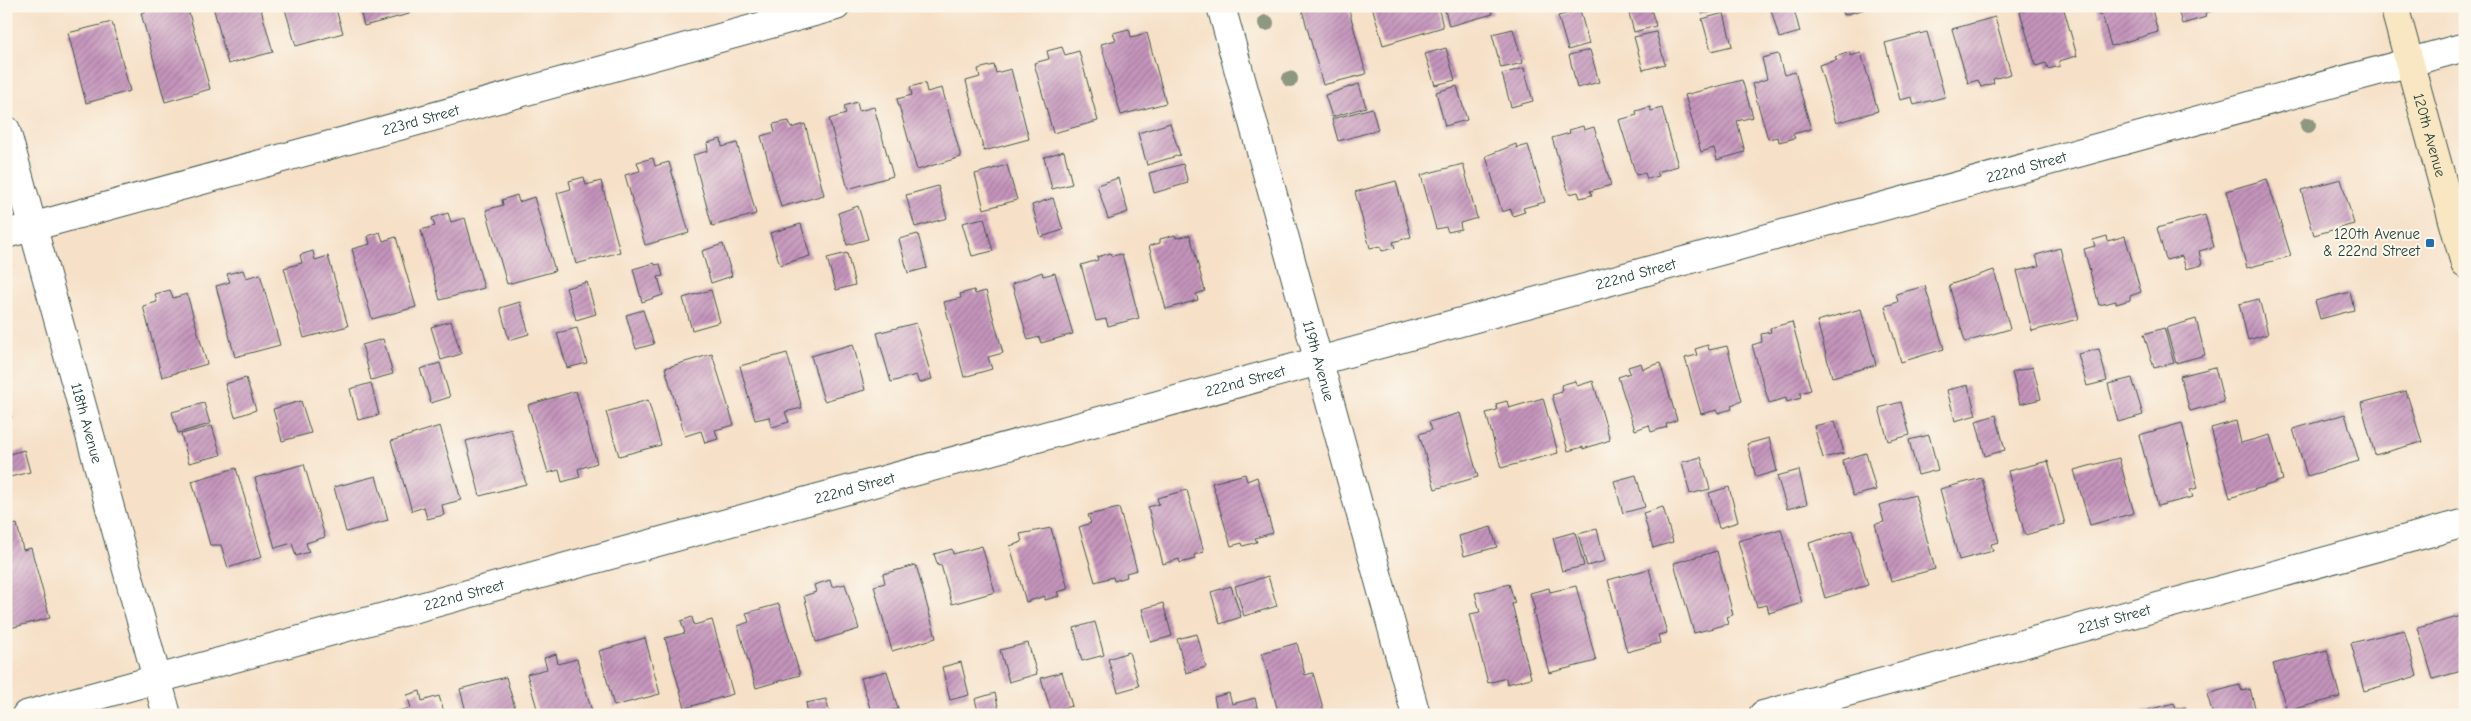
<svg xmlns="http://www.w3.org/2000/svg" width="2471" height="721" font-family="'Comic Neue',sans-serif">
<style>
.building{fill:url(#building-hatch)}
.lines{fill:none;stroke-linecap:round;stroke-linejoin:round}
.street-casing{stroke:#3f554a;stroke-width:30}
.secondary-casing{stroke:#3f554a;stroke-width:30}
.street{stroke:#fff;stroke-width:28}
.secondary{stroke:#f9e7c3;stroke-width:28}
.tree{fill:#8e9780}
.poi-dot{fill:#1f6fb2;stroke:#fbf7ec;stroke-width:2}
.labels{text-anchor:middle;stroke-width:4;stroke-linejoin:round;paint-order:stroke}
.street-label{font-size:15px;fill:#1f3d34;stroke:#fbf7ec}
.poi-label{font-size:15px;fill:#1f3d34;stroke:#fbf7ec;text-anchor:end}
</style>
<defs>
<pattern id="building-hatch" width="6" height="6" patternUnits="userSpaceOnUse" patternTransform="scale(1.25)"><rect width="6" height="6" fill="#c594bc"/><path d="M-1 1l2-2M0 6l6-6M5 7l2-2" fill="none" stroke="#9f7a9a"/></pattern>
</defs>
<rect width="100%" height="100%" fill="#fbf7ec"/>
<filter id="ink" filterUnits="userSpaceOnUse"><feTurbulence type="fractalNoise" baseFrequency=".02" numOctaves="2"/><feDisplacementMap in="SourceGraphic" scale="10" xChannelSelector="R" yChannelSelector="G"/><feConvolveMatrix kernelMatrix="1 2 1 2 8 2 1 2 1" color-interpolation-filters="sRGB"/></filter>
<filter id="wash" filterUnits="userSpaceOnUse"><feTurbulence type="fractalNoise" baseFrequency=".0096" numOctaves="4" result="noise"/><feDisplacementMap in="SourceGraphic" scale="20" xChannelSelector="R" yChannelSelector="G"/><feGaussianBlur stdDeviation="1.12" result="paint"/><feColorMatrix in="noise" values="0 0 0 0 0 0 0 0 0 0 0 0 0 0 0 0 0 1.4 0 .05"/><feComposite in="paint" operator="in"/></filter>
<g filter="url(#wash)">
<rect width="100%" height="100%" fill="#f6e0c7"/>
<g id="blocks">
<g class="building">
<path d="M164 6H187L210 89 165 102 141 13Z"/>
<path d="M213 6H260L273 52 228 64Z"/>
<path d="M284 6H335L343 33 296 46Z"/>
<path d="M359 6H407L409 14 364 26Z"/>
<path d="M1301 6H1348L1366 74 1323 85Z"/>
<path d="M1372 6H1438L1443 27 1383 45Z"/>
<path d="M1444 6H1490L1493 14 1449 26Z"/>
<path d="M1627 6H1650L1656 26 1634 32Z"/>
<path d="M1700 6H1722L1723 8 1702 14Z"/>
<path d="M1770 6H1793L1800 32 1779 38Z"/>
<path d="M1842 6H1865V9L1844 15Z"/>
<path d="M2039 6H2063L2077 56 2059 61 2060 66 2048 69 2046 63 2036 66 2020 12Z"/>
<path d="M2097 6H2151L2158 32 2111 46 2102 15 2099 16Z"/>
<path d="M2177 6H2223L2224 8 2205 13 2206 17 2182 24Z"/>
<path d="M1580 10 1589 44 1568 50 1558 16Z"/>
<path d="M1724 13 1732 46 1711 51 1702 19Z"/>
<path d="M1995 17 2011 74 1993 79 1994 83 1981 87 1978 80 1968 83 1952 29Z"/>
<path d="M112 22 130 91 86 103 68 33Z"/>
<path d="M1129 29 1131 37 1147 33 1166 103 1121 115 1101 44 1116 40 1113 33Z"/>
<path d="M1513 29 1523 63 1501 68 1492 34Z"/>
<path d="M1656 32 1665 64 1643 70 1634 37Z"/>
<path d="M1927 32 1945 97 1914 105 1912 97 1900 100 1885 43Z"/>
<path d="M1062 47 1065 55 1079 51 1098 121 1053 133 1034 63 1049 59 1047 51Z"/>
<path d="M1446 48 1455 80 1435 85 1425 54Z"/>
<path d="M1590 50 1599 82 1577 88 1569 55Z"/>
<path d="M1850 52V56L1861 53 1878 111 1836 123 1819 65 1837 60 1835 57Z"/>
<path d="M1778 54 1784 75 1795 72 1811 129 1793 134 1795 138 1779 142 1778 137 1768 139 1752 84 1767 79 1762 58Z"/>
<path d="M994 65 996 73 1011 69 1029 139 984 151 966 81 980 77 978 69Z"/>
<path d="M1524 68 1533 101 1511 107 1502 74Z"/>
<path d="M1742 80 1753 117 1737 121 1745 152 1717 160 1714 148 1701 152 1685 95Z"/>
<path d="M925 83 927 92 942 88 961 157 917 170 897 99 912 95 910 87Z"/>
<path d="M1359 84 1366 107 1332 117 1325 95Z"/>
<path d="M1457 86 1467 120 1445 126 1436 92Z"/>
<path d="M857 102 859 111 874 107 893 176 848 189 829 119 846 114 844 106Z"/>
<path d="M1650 107 1651 111 1662 108 1678 166 1657 172 1659 176 1647 179 1645 173 1636 175 1619 120 1637 115 1636 111Z"/>
<path d="M1372 108 1378 130 1338 141 1332 119Z"/>
<path d="M789 121 791 128 805 124 824 195 781 207 761 136 775 132 773 124Z"/>
<path d="M1170 123 1180 155 1147 165 1138 133Z"/>
<path d="M1583 126 1584 130 1594 127 1611 185 1590 191 1592 195 1580 198 1578 192 1569 194 1552 138 1570 133 1569 130Z"/>
<path d="M721 139 722 147 737 143 756 214 712 226 693 155 708 151 707 143Z"/>
<path d="M1516 144 1517 148 1528 145 1545 202 1523 208 1525 212 1513 216 1511 209 1502 212 1486 156Z"/>
<path d="M1064 151 1072 184 1052 189 1044 157Z"/>
<path d="M653 158 655 166 669 162 689 233 645 245 625 175 640 171 637 162Z"/>
<path d="M1183 164 1188 183 1154 193 1149 173Z"/>
<path d="M1463 164 1477 218 1460 223 1461 229 1448 232 1446 227 1436 229 1421 175Z"/>
<path d="M1007 165 1017 200 984 209 975 174Z"/>
<path d="M584 177 586 185 601 181 620 252 576 264 557 193 571 189 569 181Z"/>
<path d="M1118 178 1128 212 1108 219 1097 185Z"/>
<path d="M2267 179 2291 256 2247 268 2226 191Z"/>
<path d="M2341 179 2354 224 2314 235 2301 190Z"/>
<path d="M1396 181 1411 237 1393 242 1395 248 1382 251 1380 246 1370 248 1355 192Z"/>
<path d="M938 186 947 218 915 227 906 195Z"/>
<path d="M517 195 519 202 534 197 555 271 507 284 486 210 503 205 502 200Z"/>
<path d="M1053 198 1063 230 1041 237 1032 205Z"/>
<path d="M858 206 868 239 847 245 838 213Z"/>
<path d="M448 213 451 222 465 218 484 288 440 300 421 230 435 226 432 218Z"/>
<path d="M2205 215 2214 247 2199 251 2202 265 2186 269 2182 256 2166 260 2157 228Z"/>
<path d="M984 218 993 251 972 256 962 223Z"/>
<path d="M801 224 810 256 780 265 770 233Z"/>
<path d="M380 232 383 241 396 237 416 307 372 319 352 249 370 244 368 236Z"/>
<path d="M918 234 927 268 908 273 899 239Z"/>
<path d="M1175 235 1176 238 1190 235 1205 291 1196 294 1198 300 1166 309 1149 246 1160 243V239Z"/>
<path d="M2107 236 2108 241 2125 236 2141 292 2130 296V300L2116 304V301L2099 305 2084 249 2095 246 2093 240Z"/>
<path d="M723 244 732 276 711 283 702 251Z"/>
<path d="M2060 248 2079 319 2032 331 2017 271 2039 266 2036 255Z"/>
<path d="M313 251 315 260 328 256 348 326 304 338 284 268 302 263 300 255Z"/>
<path d="M847 253 855 285 836 290 827 258Z"/>
<path d="M1111 253 1112 256 1122 254 1139 318 1108 326 1106 319 1096 321 1081 265 1098 260 1097 257Z"/>
<path d="M654 263 655 265 660 264 663 276 658 277 663 295 642 302 633 269Z"/>
<path d="M243 270 246 278 260 274 280 345 235 357 216 286 230 282 227 274Z"/>
<path d="M1994 270 2010 329 1965 342 1949 285Z"/>
<path d="M1042 272 1043 276 1055 273 1073 334 1041 343 1039 337 1028 340 1012 284Z"/>
<path d="M587 282 596 314 576 320 566 288Z"/>
<path d="M1925 286 1944 349 1901 362 1885 306 1898 302 1896 294Z"/>
<path d="M170 290 173 298 187 294 207 364 162 377 143 306 157 302 155 294Z"/>
<path d="M711 290 720 322 692 330 683 298Z"/>
<path d="M974 290 975 294 986 291 1003 353 988 357 992 369 964 377 944 302 961 298 960 294Z"/>
<path d="M2350 292 2354 310 2320 319 2315 301Z"/>
<path d="M2259 299 2268 334 2248 340 2239 304Z"/>
<path d="M520 302 529 334 509 340 500 308Z"/>
<path d="M1861 309 1876 365 1832 377 1817 321Z"/>
<path d="M643 310 654 344 636 349 626 315Z"/>
<path d="M2196 319 2205 355 2176 363 2166 328Z"/>
<path d="M451 321 461 354 441 360 431 327Z"/>
<path d="M1792 322 1811 390 1800 393 1801 398 1787 402 1786 398 1769 403 1752 345 1762 342 1761 334 1771 332 1770 328Z"/>
<path d="M916 323 932 379 919 383 916 375 891 382 877 333Z"/>
<path d="M577 328 587 363 567 368 557 333Z"/>
<path d="M2164 328 2174 363 2154 368 2144 334Z"/>
<path d="M383 339 393 374 371 380 362 345Z"/>
<path d="M853 344 865 390 824 401 811 356Z"/>
<path d="M1708 345 1709 350 1727 346 1742 401 1731 405 1732 409 1718 413 1717 410 1701 414 1685 358 1697 355 1695 349Z"/>
<path d="M2099 349 2107 381 2087 386 2078 354Z"/>
<path d="M787 353 802 408 785 412 789 422 772 427 769 417 755 420 740 366Z"/>
<path d="M712 354 734 425 715 430 718 439 705 443 701 431 685 436 665 368Z"/>
<path d="M440 363 450 397 431 403 420 369Z"/>
<path d="M1641 363 1643 369 1660 363 1677 420 1666 424 1667 427 1651 432 1649 425 1635 430 1618 377 1630 373 1628 367Z"/>
<path d="M2033 367 2041 399 2020 404 2012 372Z"/>
<path d="M2215 367 2224 402 2190 411 2180 376Z"/>
<path d="M246 378 256 410 235 417 225 384Z"/>
<path d="M2132 378 2143 415 2118 422 2108 384Z"/>
<path d="M1575 381 1577 386 1593 381 1610 440 1583 449V447L1568 451 1552 395 1562 392 1561 385Z"/>
<path d="M371 383 379 415 358 420 350 389Z"/>
<path d="M1968 385 1976 415 1955 421 1947 390Z"/>
<path d="M576 391 597 463 578 469 580 477 562 482 559 470 548 473 528 405Z"/>
<path d="M2406 391 2422 442 2375 455 2361 403Z"/>
<path d="M1543 398 1558 453 1501 468 1486 413 1497 410 1496 404 1507 401 1509 408Z"/>
<path d="M648 400 661 445 619 456 606 412Z"/>
<path d="M6 401 12 418 6 420Z"/>
<path d="M301 401 311 433 282 441 273 409Z"/>
<path d="M1901 402 1910 435 1888 441 1879 408Z"/>
<path d="M204 403 210 424 178 433 172 412Z"/>
<path d="M1460 413 1478 477 1435 489 1419 434 1432 430 1429 422Z"/>
<path d="M2345 414 2359 461 2307 476 2293 429Z"/>
<path d="M1996 415 2005 450 1985 456 1976 421Z"/>
<path d="M1835 421 1844 453 1823 458 1814 426Z"/>
<path d="M2236 421 2241 443 2270 435 2283 480 2230 498 2211 428Z"/>
<path d="M2182 423 2198 488 2190 490 2193 497 2158 506 2139 435Z"/>
<path d="M212 426 221 455 189 463 181 434Z"/>
<path d="M440 426 461 500 442 505 444 515 427 519 424 507 412 511 391 441Z"/>
<path d="M511 429 526 484 480 496 466 441Z"/>
<path d="M1929 435 1938 470 1918 475 1909 440Z"/>
<path d="M1769 438 1777 471 1756 477 1747 444Z"/>
<path d="M24 450 30 472 6 478V455Z"/>
<path d="M1866 453 1876 490 1853 496 1842 460Z"/>
<path d="M1701 457 1710 489 1690 494 1682 462Z"/>
<path d="M2119 458 2134 513 2090 525 2074 470Z"/>
<path d="M2048 461 2065 524 2025 535 2008 471Z"/>
<path d="M304 464 325 537 306 543 309 552 296 556 292 543 275 548 255 478Z"/>
<path d="M236 468 262 557 228 568 221 545H210L192 481Z"/>
<path d="M1799 470 1807 504 1787 509 1777 476Z"/>
<path d="M1245 474 1247 481 1257 477 1273 533 1255 538 1257 542 1243 546 1242 543 1231 546 1212 483Z"/>
<path d="M1636 475 1645 507 1623 513 1614 481Z"/>
<path d="M376 476 388 520 346 532 334 487Z"/>
<path d="M1982 478 1999 542 1991 544 1993 551 1959 560 1940 489Z"/>
<path d="M1729 487 1738 522 1719 528 1709 493Z"/>
<path d="M1187 490 1204 552 1194 555 1195 559 1180 563 1179 559 1163 564 1148 507 1159 504 1157 498Z"/>
<path d="M1915 495 1935 569 1891 581 1875 524 1884 522 1879 505Z"/>
<path d="M1663 507 1673 542 1653 548 1643 513Z"/>
<path d="M1119 508 1137 570 1126 573 1127 577 1114 581 1113 577 1095 582 1079 527 1091 523 1088 515Z"/>
<path d="M6 523 8 526 17 524 23 550 31 548 50 618 6 629Z"/>
<path d="M1491 527 1497 547 1464 556 1459 536Z"/>
<path d="M1051 528 1068 589 1057 592 1059 596 1045 600V596L1026 602 1010 546 1022 542 1020 534Z"/>
<path d="M1597 529 1605 561 1587 566 1578 534Z"/>
<path d="M1781 529 1802 603 1769 613 1767 605 1757 607 1738 541Z"/>
<path d="M1852 530 1868 585 1825 598 1809 543Z"/>
<path d="M1575 532 1584 566 1562 571 1553 538Z"/>
<path d="M982 546 995 592 952 604 941 565 938 566 934 554 952 549 953 554Z"/>
<path d="M1717 551 1733 615 1726 617 1728 624 1694 633 1674 563Z"/>
<path d="M916 565 936 638 892 651 874 586 885 583 883 574Z"/>
<path d="M1649 569 1667 633 1658 635 1660 643 1627 652 1608 580Z"/>
<path d="M1268 576 1277 606 1244 616 1235 586Z"/>
<path d="M830 580 832 587 845 584 859 629 816 642 804 596 816 592 814 585Z"/>
<path d="M1509 584 1515 603 1512 604 1531 678 1507 684 1506 678 1488 683 1470 614 1480 612 1475 593Z"/>
<path d="M1231 586 1241 617 1220 624 1211 592Z"/>
<path d="M1576 586 1596 661 1549 673 1533 610H1535L1530 593 1549 588 1550 592Z"/>
<path d="M1163 603 1172 636 1151 642 1142 609Z"/>
<path d="M779 604 800 675 756 688 738 626 749 622 746 613Z"/>
<path d="M2465 615V670L2433 679 2418 628Z"/>
<path d="M692 617 694 625 712 620 733 694 685 708 665 638 685 633 681 621Z"/>
<path d="M1095 622 1104 655 1082 661 1074 628Z"/>
<path d="M2404 630 2417 676 2364 691 2351 643Z"/>
<path d="M1197 634 1206 667 1186 673 1177 639Z"/>
<path d="M645 638 660 694 614 706 599 651Z"/>
<path d="M1028 643 1037 674 1009 682 1000 650Z"/>
<path d="M1297 643 1305 675 1313 673 1325 715H1279L1262 653Z"/>
<path d="M2327 650 2340 697 2287 711 2273 664Z"/>
<path d="M1129 652 1139 686 1118 692 1108 659Z"/>
<path d="M556 654 558 664 577 659 593 715H539L527 674 547 669 544 658Z"/>
<path d="M961 662 969 695 950 700 942 667Z"/>
<path d="M887 671 898 709 872 715 861 678Z"/>
<path d="M1062 672 1072 706 1051 711 1041 678Z"/>
<path d="M506 677 517 715H467L460 689Z"/>
<path d="M2239 685 2242 691 2250 689 2257 715H2213L2207 694Z"/>
<path d="M420 691 422 701 439 696 445 715H394L393 712 411 708 407 695Z"/>
<path d="M995 693 1000 715H979L975 699Z"/>
<path d="M1229 693 1232 704 1255 698 1259 715H1218L1214 697Z"/>
<path d="M826 699 830 715H808L806 703Z"/>
<path d="M2174 703 2176 709 2185 707 2187 715H2142L2141 712Z"/>
</g>
</g>
</g>
<g filter="url(#ink)">
<use href="#blocks" fill-opacity="0" stroke="#3f554a" stroke-width="1"/>
<g class="lines">
<defs>
<g id="street">
<path id="s1" d="M1221 6 1416 715"/>
<path id="s2" d="M6 130 167 715"/>
<path id="s3" d="M6 234 836 6"/>
<path id="s4" d="M26 715 2465 47"/>
<path id="s5" d="M1763 715 2465 523"/>
</g>
<g id="secondary">
<path id="s6" d="M2394 6 2465 264"/>
</g>
</defs>
<use href="#street" class="street-casing"/>
<use href="#secondary" class="secondary-casing"/>
<use href="#street" class="street"/>
<use href="#secondary" class="secondary"/>
</g>
<g class="tree">
<circle cx="1266" cy="23" r="8"/>
<circle cx="1290" cy="79" r="8"/>
<circle cx="2308" cy="125" r="8"/>
</g>
</g>
<rect class="poi-dot" x="2425" y="238" width="10" height="10" rx="2.5"/>
<g class="labels">
<g class="street-label">
<text dy="5" stroke="none"><textPath href="#s3" startOffset="430">223rd Street</textPath></text>
<text dy="5" stroke="none"><textPath href="#s6" startOffset="134">120th Avenue</textPath></text>
<text dy="5" stroke="none"><textPath href="#s4" startOffset="2074">222nd Street</textPath></text>
<text dy="5" stroke="none"><textPath href="#s4" startOffset="1669">222nd Street</textPath></text>
<text dy="5" stroke="none"><textPath href="#s1" startOffset="368">119th Avenue</textPath></text>
<text dy="5" stroke="none"><textPath href="#s4" startOffset="1264">222nd Street</textPath></text>
<text dy="5" stroke="none"><textPath href="#s2" startOffset="304">118th Avenue</textPath></text>
<text dy="5" stroke="none"><textPath href="#s4" startOffset="859">222nd Street</textPath></text>
<text dy="5" stroke="none"><textPath href="#s4" startOffset="454">222nd Street</textPath></text>
<text dy="5" stroke="none"><textPath href="#s5" startOffset="364">221st Street</textPath></text>
</g>
<g class="poi-label">
<text x="2420" y="239">120th Avenue<tspan x="2420" dy="17">&amp; 222nd Street</tspan></text>
</g>
</g>
<rect width="2471" height="721" fill="none" stroke="#fbf7ec" stroke-width="25"/>
</svg>
